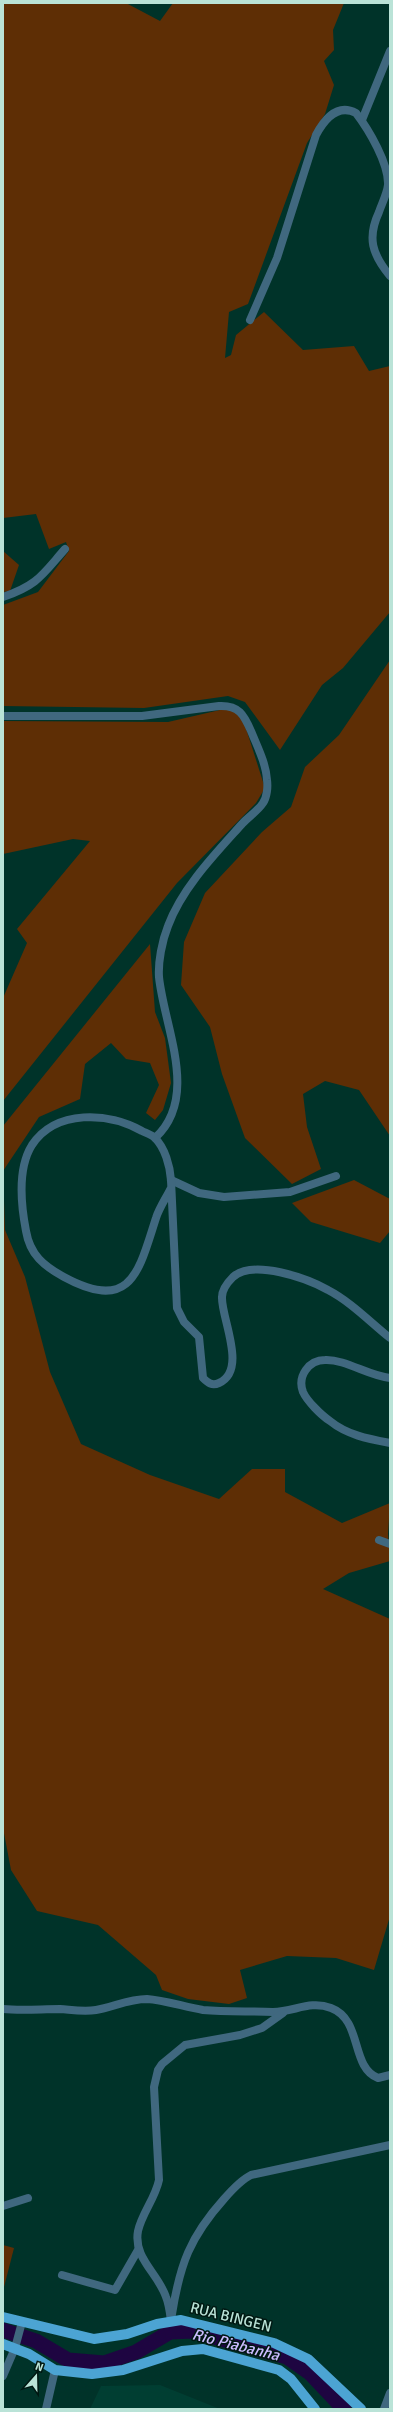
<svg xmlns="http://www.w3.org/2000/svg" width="393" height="2412" font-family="Signika,sans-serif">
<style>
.built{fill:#003e32}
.green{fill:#5e2e05}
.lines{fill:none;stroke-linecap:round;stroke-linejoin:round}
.river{stroke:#1e0541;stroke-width:15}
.minor{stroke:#40687f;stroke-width:8}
.major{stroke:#4ca4d3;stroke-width:10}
.labels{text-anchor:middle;stroke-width:3;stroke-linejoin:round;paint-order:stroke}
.street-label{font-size:15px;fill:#bae3d7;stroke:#001812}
.water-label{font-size:16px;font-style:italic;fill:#cbbbff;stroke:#001812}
</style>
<rect width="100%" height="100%" fill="#003329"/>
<path class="built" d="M160 2385 220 2409H90L101 2386Z"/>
<g class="green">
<path d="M3 3H126L160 21 173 3H344L333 30 334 50 324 61 334 85 325 114 307 143 248 304 229 312 225 358 231 355 236 335 264 312 303 350 354 346 369 371 390 366V612L343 668 322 685 280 750 245 702 228 696 144 708 3 706V605L38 592 69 551 66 542 49 549 36 514 3 518Z"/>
<path d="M3 551 19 565 10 591 3 592Z"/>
<path d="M390 660V1136L359 1090 325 1081 303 1094 307 1127 321 1169 292 1184 245 1138 222 1074 210 1027 181 985 184 942 205 893 262 832 291 807 305 767 339 735Z"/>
<path d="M220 710H234L242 716 265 788 256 803 177 883 3 1101V998L27 943 17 929 90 841 73 839 3 854V721L168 722Z"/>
<path d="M150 944 155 1012 165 1038 171 1083 163 1110 155 1120 146 1113 159 1085 150 1063 126 1059 111 1043 85 1064 80 1099 39 1117 3 1171 5 1230 25 1277 50 1372 81 1444 150 1475 219 1499 252 1469H285V1492L342 1523 390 1503 388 1534 390 1561 349 1573 323 1589 390 1619V1916L374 1970 336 1958 287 1956 240 1970 247 1998 229 2004 188 1999 162 1990 156 1975 98 1925 37 1911 11 1870 3 1828V1126Z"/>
<path d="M354 1180 390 1199V1231L380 1243 311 1222 292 1203Z"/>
<path d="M3 2245 14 2248 3 2291Z"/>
</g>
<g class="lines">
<path class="river" d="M3 2330 36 2341 68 2360 104 2363 136 2352 170 2332 192 2331 287 2357 310 2373 344 2409"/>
<g class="minor">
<path d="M362 120 390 51"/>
<path d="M250 320 277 258 316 135C324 120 337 103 356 113 369 130 389 164 388 185 387 194 382 203 379 212 367 238 372 254 390 276"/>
<path d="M3 597C38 585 42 575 65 549"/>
<path d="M3 716H142L219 706C239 705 244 715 251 731 257 746 266 763 267 780 268 787 267 797 263 803 258 811 248 817 242 824 215 854 182 888 168 926 162 941 158 962 159 977 164 1027 200 1097 155 1138"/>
<path d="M171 1180 199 1193 224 1197 290 1192 336 1176"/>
<path d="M171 1188C166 1198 159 1208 156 1218 139 1270 132 1314 64 1277 44 1266 30 1255 26 1231 21 1205 17 1169 32 1145 56 1109 109 1112 142 1131 146 1133 152 1135 155 1138 165 1148 170 1166 171 1180L177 1308 184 1322 199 1337 203 1378C208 1383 212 1386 219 1383 248 1370 221 1318 222 1297 222 1290 228 1282 233 1277 253 1259 307 1278 328 1290 351 1302 370 1322 390 1338"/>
<path d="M390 1378C369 1376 345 1359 325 1360 309 1360 297 1376 303 1392 307 1401 321 1415 330 1421 347 1435 369 1439 390 1443"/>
<path d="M379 1540 390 1544"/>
<path d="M3 2009C22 2011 41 2009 60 2009 73 2010 84 2012 96 2010 113 2007 129 1999 147 1999 164 2000 185 2007 203 2010 226 2012 250 2011 273 2012 294 2012 310 2000 331 2008 363 2020 350 2067 378 2078L390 2075"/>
<path d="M3 2206 28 2198"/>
<path d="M62 2275 115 2290 138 2250"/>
<path d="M172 2314C180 2264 190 2237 224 2199 231 2191 241 2180 251 2175L390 2145"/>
<path d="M171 2321C170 2313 169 2304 166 2297 158 2273 133 2258 138 2231 142 2213 155 2199 159 2180L154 2087 158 2070 162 2064 185 2045 240 2035 262 2028 283 2013"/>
<path d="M3 2376 15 2348 22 2322"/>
<path d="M46 2409 55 2370"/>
<path d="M384 2409 390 2393"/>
</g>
<g class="major">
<path d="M3 2317 94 2339 127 2334 157 2324 181 2320 274 2343 308 2359 361 2409"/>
<path d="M3 2344 29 2354 55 2370 92 2374 123 2370 182 2351 203 2349 279 2370 291 2379 315 2409"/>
</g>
</g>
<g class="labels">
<g class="street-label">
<text transform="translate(231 2317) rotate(14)" y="5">RUA BINGEN</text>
</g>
<g class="water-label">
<text transform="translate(236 2344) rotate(14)" y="6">Rio Piabanha</text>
</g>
</g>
<rect width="393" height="2412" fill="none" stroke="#bae3d7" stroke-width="8"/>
<g transform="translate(36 2376) rotate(20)" stroke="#001812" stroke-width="3" paint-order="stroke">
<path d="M0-3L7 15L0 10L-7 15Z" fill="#bae3d7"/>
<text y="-6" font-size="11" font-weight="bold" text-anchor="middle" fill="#bae3d7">N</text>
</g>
</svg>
